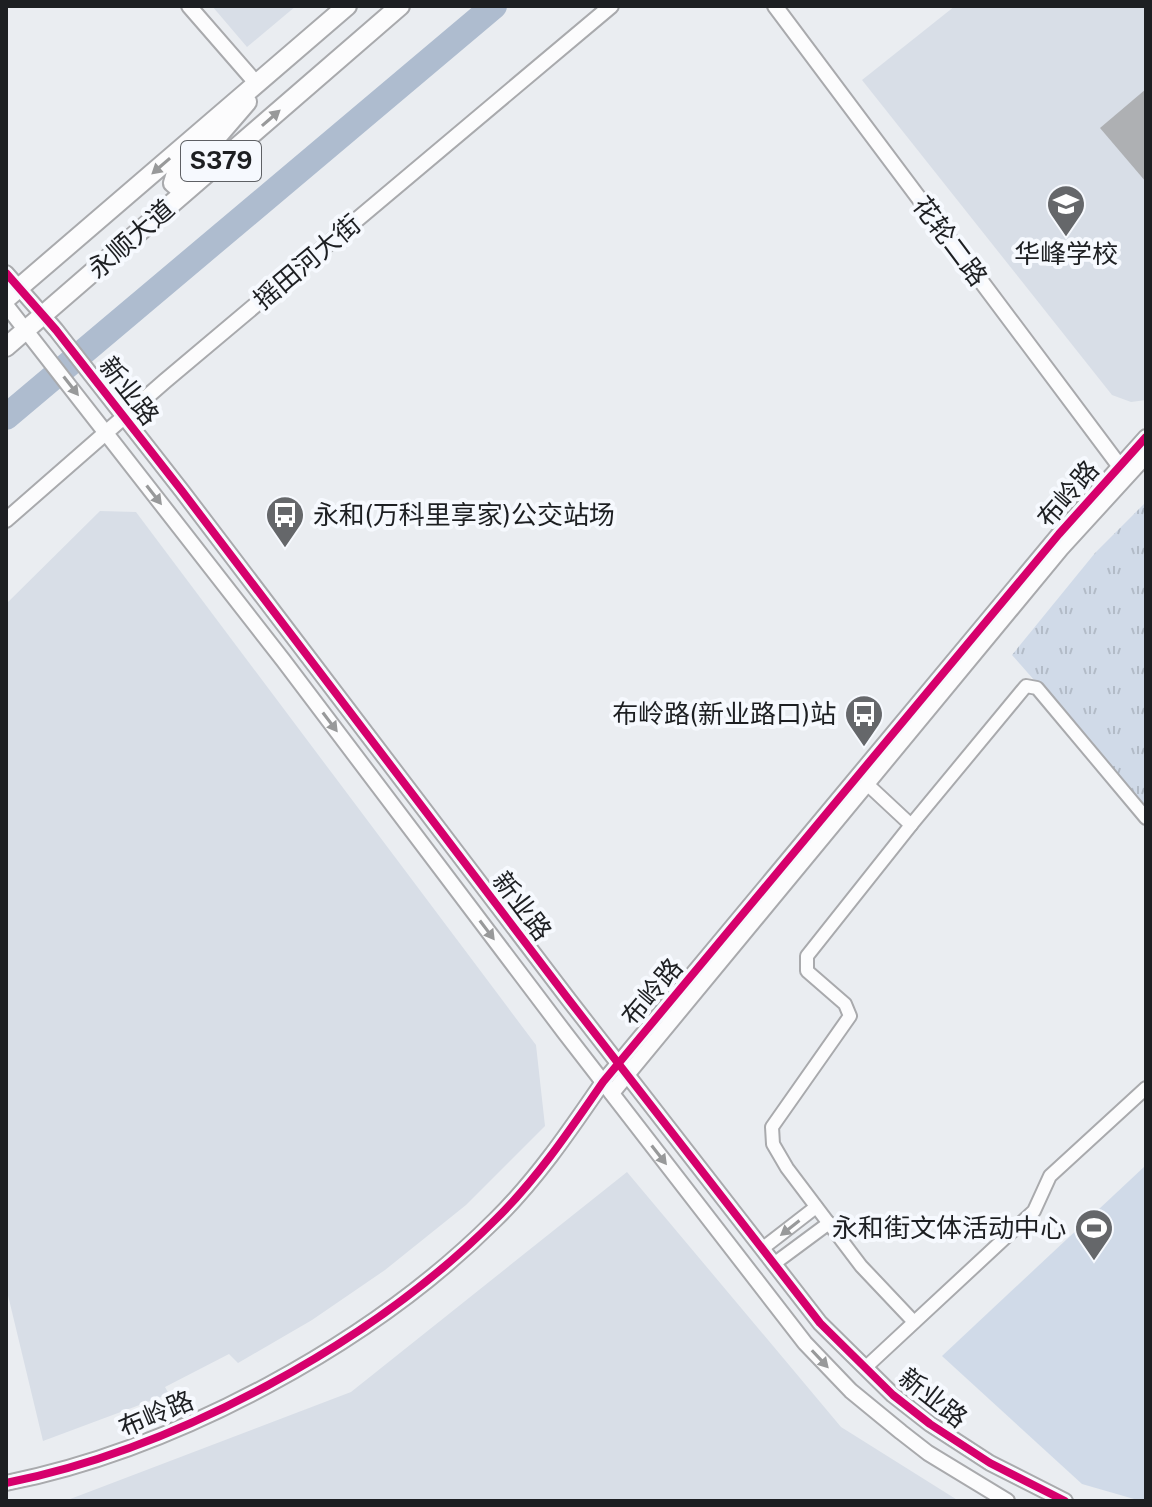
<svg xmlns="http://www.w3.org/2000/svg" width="1152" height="1507" font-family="'Public Sans','Noto Sans SC',sans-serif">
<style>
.built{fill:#d8dee7}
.park{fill:url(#park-tufts)}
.pitch{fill:#d0dae8}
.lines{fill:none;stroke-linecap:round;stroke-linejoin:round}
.river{stroke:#aebccf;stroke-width:26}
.building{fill:#aeb0b3}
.minor-casing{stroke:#a9aaad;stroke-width:16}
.tertiary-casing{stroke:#a9aaad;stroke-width:18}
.primary-casing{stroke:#a9aaad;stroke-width:22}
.minor{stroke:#fcfcfd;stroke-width:12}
.tertiary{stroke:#fcfcfd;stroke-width:14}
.primary{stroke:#fcfcfd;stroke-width:18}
.cycleway-casing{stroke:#f6f9fe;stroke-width:13}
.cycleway{stroke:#d6006c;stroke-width:8}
.oneway{fill:#98999a}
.labels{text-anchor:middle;stroke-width:8;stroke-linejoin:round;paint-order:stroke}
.shield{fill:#f6f9fe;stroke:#5e6064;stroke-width:2}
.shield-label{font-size:24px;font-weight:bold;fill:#1d1f22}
.street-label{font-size:26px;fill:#1d1f22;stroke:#f6f9fe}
.poi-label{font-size:26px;fill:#1d1f22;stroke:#f6f9fe;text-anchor:end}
</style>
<defs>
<pattern id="park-tufts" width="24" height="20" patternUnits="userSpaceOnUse" patternTransform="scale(2)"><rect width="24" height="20" fill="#d0dae8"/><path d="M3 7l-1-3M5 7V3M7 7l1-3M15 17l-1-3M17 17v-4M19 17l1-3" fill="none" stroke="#b2bbc7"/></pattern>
</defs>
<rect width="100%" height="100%" fill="#eaedf1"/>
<g class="built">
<path d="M212 6H296L247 47Z"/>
<path d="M955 6H1146V400L1131 402 1112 395 862 80Z"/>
<path d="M100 511 136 512 536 1045 545 1126 466 1205 385 1270 312 1320 238 1363 229 1354 165 1387 169 1394 43 1441 6 1287V604Z"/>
<path d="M627 1172 841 1427 959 1501H65L351 1392Z"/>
</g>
<path class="park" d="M1146 502V807L1012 655 1095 553Z"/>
<path class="pitch" d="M1145 1166 1146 1501H1141L1082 1484 942 1356Z"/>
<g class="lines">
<path class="river" d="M6 417 494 6"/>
</g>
<path class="building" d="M1146 89V182L1100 128Z"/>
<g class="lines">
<defs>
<g id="minor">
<path d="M867 784 911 825 1026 686 1037 688 1146 818"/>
<path d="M911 825 807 956V971L845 1004 850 1016 772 1127 773 1144 787 1168 861 1266 914 1322"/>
<path d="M763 1248 816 1207"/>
<path d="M775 1263 829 1223"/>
<path d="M865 1368 1034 1211 1050 1176 1146 1088"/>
</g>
<g id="tertiary">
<path d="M189 6 256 83"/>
<path d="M775 6 1124 472"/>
<path d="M6 273 56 330 182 491 569 1000 820 1323 893 1395 930 1424 990 1463 1065 1501"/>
<path d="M6 305 283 660 565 1033 805 1343 851 1391 901 1432 928 1453 1007 1501"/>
<path d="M6 520 165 381 611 6"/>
<path d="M612 1093 1061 549 1146 456"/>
<path d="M6 1483C177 1449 372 1343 495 1220 537 1179 570 1130 603 1082L1059 534 1146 437"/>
</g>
<g id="primary">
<path d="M195 183 180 189 173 183 176 173 210 145 247 102"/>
<path d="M6 299 347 6"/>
<path d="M6 347 400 6"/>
</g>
</defs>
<use href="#minor" class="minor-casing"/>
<use href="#tertiary" class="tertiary-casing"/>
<use href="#primary" class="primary-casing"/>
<use href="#minor" class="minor"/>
<use href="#tertiary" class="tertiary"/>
<use href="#primary" class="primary"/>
<defs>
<g id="cycleway">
<path d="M6 273 56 330 182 491 569 1000 820 1323 893 1395 930 1424 990 1463 1065 1501"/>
<path d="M6 1483C177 1449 372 1343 495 1220 537 1179 570 1130 603 1082L1059 534 1146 437"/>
</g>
</defs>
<use href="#cycleway" class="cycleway-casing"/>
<use href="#cycleway" class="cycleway"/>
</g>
<defs><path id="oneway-solid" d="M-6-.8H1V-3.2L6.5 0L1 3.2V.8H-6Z" transform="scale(2)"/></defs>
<g class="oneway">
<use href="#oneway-solid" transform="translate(271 118) rotate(-41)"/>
<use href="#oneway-solid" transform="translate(161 166) rotate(139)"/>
<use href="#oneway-solid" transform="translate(71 386) rotate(52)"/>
<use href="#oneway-solid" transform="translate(154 495) rotate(52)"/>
<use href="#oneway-solid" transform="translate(330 722) rotate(53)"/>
<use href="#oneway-solid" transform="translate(487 930) rotate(53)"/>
<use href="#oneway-solid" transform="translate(659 1155) rotate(52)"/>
<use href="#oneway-solid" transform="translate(790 1228) rotate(142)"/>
<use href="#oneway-solid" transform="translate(820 1359) rotate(47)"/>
</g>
<defs>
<symbol id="school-pin" viewBox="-11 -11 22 30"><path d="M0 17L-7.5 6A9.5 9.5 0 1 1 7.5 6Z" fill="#65676a" stroke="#f6f9fe"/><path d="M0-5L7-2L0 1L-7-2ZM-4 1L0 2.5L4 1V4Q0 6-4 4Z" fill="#fff"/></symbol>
<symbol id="bus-pin" viewBox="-11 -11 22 30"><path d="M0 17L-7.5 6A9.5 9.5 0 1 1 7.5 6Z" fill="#65676a" stroke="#f6f9fe"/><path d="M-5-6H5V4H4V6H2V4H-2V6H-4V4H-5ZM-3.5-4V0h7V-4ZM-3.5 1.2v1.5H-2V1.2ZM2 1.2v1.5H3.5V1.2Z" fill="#fff"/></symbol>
<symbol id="stadium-pin" viewBox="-11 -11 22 30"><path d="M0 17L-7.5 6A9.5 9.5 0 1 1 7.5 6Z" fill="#65676a" stroke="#f6f9fe"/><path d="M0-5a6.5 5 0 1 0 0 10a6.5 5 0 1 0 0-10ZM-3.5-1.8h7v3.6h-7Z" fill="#fff"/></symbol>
</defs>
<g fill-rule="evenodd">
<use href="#school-pin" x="1044" y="182" width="44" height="60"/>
<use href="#bus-pin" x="263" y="493" width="44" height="60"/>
<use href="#bus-pin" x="842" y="692" width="44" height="60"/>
<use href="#stadium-pin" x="1072" y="1206" width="44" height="60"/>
</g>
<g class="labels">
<rect class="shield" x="181" y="141" width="80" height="40" rx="6"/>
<g class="shield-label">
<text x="221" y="169">S379</text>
</g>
<g class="street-label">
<text transform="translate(131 239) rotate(-41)" y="9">永顺大道</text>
<text transform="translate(950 241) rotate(53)" y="9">花轮二路</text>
<text transform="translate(307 262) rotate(-40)" y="9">摇田河大街</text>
<text transform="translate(129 391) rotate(52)" y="9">新业路</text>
<text transform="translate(1068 494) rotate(-49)" y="9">布岭路</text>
<text transform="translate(522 906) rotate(53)" y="9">新业路</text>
<text transform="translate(652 992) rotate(-50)" y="9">布岭路</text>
<text transform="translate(933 1398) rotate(38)" y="9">新业路</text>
<text transform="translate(156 1414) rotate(-23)" y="9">布岭路</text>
</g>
<g class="poi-label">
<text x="1066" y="263" text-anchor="middle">华峰学校</text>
<text x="313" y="524" text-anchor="start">永和(万科里享家)公交站场</text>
<text x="836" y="723">布岭路(新业路口)站</text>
<text x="1066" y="1237">永和街文体活动中心</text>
</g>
</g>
<rect width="1152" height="1507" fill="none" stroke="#1d1f22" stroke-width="16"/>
</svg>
